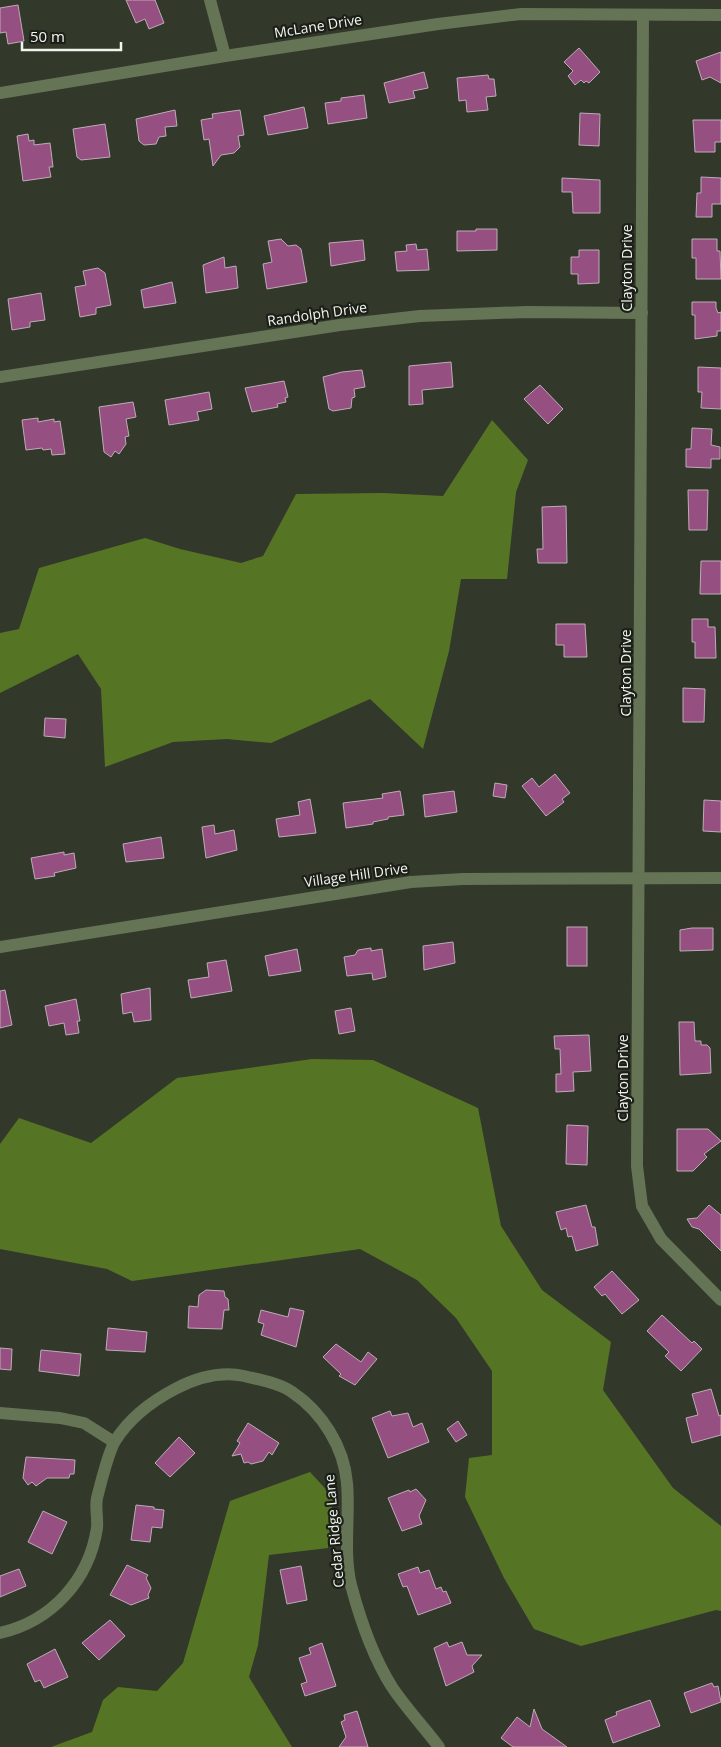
<svg xmlns="http://www.w3.org/2000/svg" width="721" height="1747" font-family="'Open Sans',sans-serif">
<style>
.forest{fill:#567524}
.building{fill:#954f81;stroke:#bdacb7}
.lines{fill:none;stroke-linecap:round;stroke-linejoin:round}
.minor{stroke:#657454;stroke-width:12}
.tertiary{stroke:#657454;stroke-width:12}
.labels{text-anchor:middle;stroke-width:4.5;stroke-linejoin:round;paint-order:stroke}
.street-label{font-size:14px;fill:#f1f6ed;stroke:#1c1f18}
</style>
<rect width="100%" height="100%" fill="#32392b"/>
<g class="forest">
<path d="M492 420 528 460 516 492 507 579H461L449 651 423 749 370 699 271 743 227 739 173 742 105 767 101 689 78 654 0 693V633L19 629 39 568 145 538 180 549 241 563 263 556 296 494 383 493 443 496Z"/>
<path d="M312 1059 373 1060 478 1108 501 1226 542 1290 611 1342 603 1390 673 1488 721 1526V1611L716 1610 581 1646 534 1629 504 1578 465 1497 469 1458 492 1455V1371L456 1318 417 1280 360 1249 132 1281 107 1269 0 1249V1144L19 1118 91 1143 177 1078Z"/>
<path d="M310 1472 333 1497 328 1548 269 1555 258 1645 249 1677 292 1747H51L92 1732 103 1700 118 1687 157 1691 183 1663 230 1501Z"/>
</g>
<g class="building">
<path d="M126 0H155L164 23 149 29 145 19 136 23Z"/>
<path d="M18 5 24 41 8 44 6 32 0 33V8Z"/>
<path d="M579 48 600 72 589 83 586 81 584 83 581 80 575 85 568 76 573 71 564 62Z"/>
<path d="M721 52V83L710 77 702 80 696 61Z"/>
<path d="M424 72 428 88 413 91 415 98 389 103 384 83Z"/>
<path d="M488 75 489 79H494L496 96 486 97 488 110 467 112 466 100 459 101 457 78Z"/>
<path d="M364 95 367 118 328 124 325 103 341 101V98Z"/>
<path d="M304 107 308 128 268 135 264 116Z"/>
<path d="M175 110 177 126 165 127 166 136 159 137 156 144 144 145 139 141 136 119Z"/>
<path d="M240 110 244 135 238 136 240 147 234 153 221 155 213 166 209 139 204 140 201 120 213 118 212 114Z"/>
<path d="M580 113 600 114 599 146 579 145Z"/>
<path d="M693 120H721V142H715V152H695Z"/>
<path d="M105 124 110 157 81 160 77 157 73 129Z"/>
<path d="M28 134 29 141 34 140V145L50 143 53 167H49L51 177 23 181 17 136Z"/>
<path d="M701 177 721 178V204H712V217H696L697 193H701Z"/>
<path d="M562 178 600 180V213H573L572 192H562Z"/>
<path d="M476 229H497V250L457 251V231H476Z"/>
<path d="M281 239 288 246 296 245 301 249 307 282 267 289 263 264 272 262 268 241Z"/>
<path d="M692 239H717V251H720L721 279H696V258H692Z"/>
<path d="M363 240 365 260 331 266 329 243Z"/>
<path d="M416 244 417 250 427 249 429 270 397 271 395 252 407 251 406 245Z"/>
<path d="M579 250H599V283L578 284V274H571V257H579Z"/>
<path d="M224 257 225 268 236 266 238 288 206 293 203 265Z"/>
<path d="M98 268 105 273 111 305 96 308V314L80 317 75 287 86 285 83 271Z"/>
<path d="M172 282 176 303 144 308 141 290Z"/>
<path d="M41 293 45 320 30 322V327L12 330 8 299Z"/>
<path d="M692 302H716V308L718 313 721 312V331H717V336L695 339V315H692Z"/>
<path d="M451 362 453 387 422 390 423 404 409 405V366Z"/>
<path d="M698 367 721 368V409L701 408 702 392H698Z"/>
<path d="M362 370 365 387 354 389 355 397 352 398 351 408 333 411 329 409 323 377 342 372Z"/>
<path d="M284 381 288 397 285 398 286 402 277 404 278 407 252 412 245 388Z"/>
<path d="M540 385 563 409 548 424 524 399Z"/>
<path d="M209 392 212 409 197 412 199 420 169 425 165 400Z"/>
<path d="M133 402 136 417 126 419 129 436 125 437 126 444 119 454 115 451 111 457 104 452 99 407Z"/>
<path d="M38 418V422L54 419V422L60 421 65 454 52 455 51 449 43 450 42 448 26 450 22 420Z"/>
<path d="M692 428 712 429 711 445 720 447V459H711V468L686 467V449H691Z"/>
<path d="M688 490H708L707 530H689Z"/>
<path d="M566 506 567 563H538L537 549H543L542 507Z"/>
<path d="M701 561H721V594H700Z"/>
<path d="M692 619H708V627H715L716 658H695V642H692Z"/>
<path d="M556 624H585L587 657H564V645H556Z"/>
<path d="M683 688 705 689 704 722H683Z"/>
<path d="M45 718 66 719 65 738 44 736Z"/>
<path d="M555 774 570 793 562 799 564 802 546 816 522 786 532 778 539 787Z"/>
<path d="M495 783 507 785 505 798 493 796Z"/>
<path d="M400 791 404 815 388 817V819L373 822V824L346 828 343 803 383 798 382 794Z"/>
<path d="M454 791 457 812 425 817 423 795Z"/>
<path d="M310 799 316 833 279 837 276 819 300 815 298 802Z"/>
<path d="M704 800 721 801V832L703 831Z"/>
<path d="M214 825 215 834 234 830 237 850 206 858 202 827Z"/>
<path d="M161 837 164 858 126 862 123 844Z"/>
<path d="M64 852V855L74 853 76 868 54 873 55 876 35 879 31 858Z"/>
<rect x="567" y="927" width="20" height="39"/>
<path d="M692 928H713V950L680 951V930Z"/>
<path d="M453 942 455 963 424 970 423 946Z"/>
<path d="M371 948V951L382 949 386 977 373 980 372 973 347 976 344 957 355 955 358 950Z"/>
<path d="M297 949 301 971 269 976 265 956Z"/>
<path d="M226 960 232 991 191 998 188 980 209 977 207 963Z"/>
<path d="M150 988 151 1020 134 1022 132 1012 123 1014 121 994Z"/>
<path d="M5 990 12 1025 0 1028V991Z"/>
<path d="M76 999 80 1021H77L79 1033 66 1035 64 1023 49 1026 45 1006Z"/>
<path d="M351 1008 355 1031 339 1034 335 1011Z"/>
<path d="M679 1022H694L695 1041H701V1045H707L710 1048 711 1073 680 1075Z"/>
<path d="M589 1035 591 1071 573 1072 574 1091 556 1092V1074H561L560 1049H555L554 1036Z"/>
<path d="M567 1125 588 1126 587 1165 566 1164Z"/>
<path d="M677 1129H708L721 1141 704 1154 707 1157 693 1171H677Z"/>
<path d="M586 1205 592 1227H595L598 1245 576 1251 572 1236 568 1237 566 1228 561 1230 556 1212Z"/>
<path d="M709 1205 721 1215V1251L699 1229 692 1227 687 1219 697 1218Z"/>
<path d="M612 1271 639 1300 622 1314 605 1294 602 1296 594 1287Z"/>
<path d="M206 1290 224 1291 225 1297 228 1299 229 1310H224L222 1329 188 1328 189 1306 198 1307 199 1295Z"/>
<path d="M290 1308 304 1311 296 1347 261 1335 264 1324 258 1322 261 1310 288 1317Z"/>
<path d="M662 1315 692 1343 694 1341 702 1349 681 1371 665 1356 669 1352 647 1331Z"/>
<path d="M108 1328 147 1332 145 1352 106 1350Z"/>
<path d="M336 1344 361 1362 368 1352 377 1359 355 1385 339 1376 341 1374 323 1357Z"/>
<path d="M0 1348 12 1349 11 1370 0 1369Z"/>
<path d="M41 1350 81 1354 79 1376 39 1371Z"/>
<path d="M711 1389 719 1416 721 1415V1435L692 1443 686 1418 698 1415 692 1394Z"/>
<path d="M390 1411 392 1416 408 1413 413 1427 422 1423 429 1442 388 1458 372 1418Z"/>
<path d="M458 1421 467 1435 456 1442 447 1429Z"/>
<path d="M248 1423 279 1443 272 1455 269 1452 263 1461 251 1464 248 1462 244 1463 241 1454 232 1456 240 1443 237 1441Z"/>
<path d="M179 1437 195 1453 170 1477 155 1463Z"/>
<path d="M26 1457 75 1460 74 1474H70L69 1478H47L36 1486 32 1482 28 1485 23 1478Z"/>
<path d="M416 1489 426 1500 419 1516 422 1524 402 1531 388 1498 409 1490 410 1492Z"/>
<path d="M136 1505 154 1507V1509L164 1510 162 1528 152 1527 150 1542 131 1540Z"/>
<path d="M43 1511 67 1522 52 1554 28 1542Z"/>
<path d="M127 1565 148 1575 146 1578 151 1588 148 1595 149 1598 131 1605 110 1595Z"/>
<path d="M301 1566 307 1600 287 1604 280 1570Z"/>
<path d="M418 1567 420 1573 429 1570 436 1589 441 1587 443 1592 446 1591 451 1603 418 1615 407 1586 403 1587 398 1574Z"/>
<path d="M19 1569 26 1586 0 1597V1576Z"/>
<path d="M110 1620 125 1636 99 1660 82 1643Z"/>
<path d="M447 1642 449 1647 462 1642 467 1655H482L472 1666 474 1672 446 1686 434 1648Z"/>
<path d="M322 1643 336 1686 305 1696 301 1684 307 1682 299 1658 311 1654 309 1648Z"/>
<path d="M55 1649 68 1677 44 1688 40 1680 35 1682 27 1664Z"/>
<path d="M712 1683 714 1687 718 1686 721 1702 691 1713 684 1693Z"/>
<path d="M650 1700 660 1726 613 1743 605 1720 617 1715 616 1712Z"/>
<path d="M534 1709 542 1729 567 1747H513L501 1738 517 1717 530 1727Z"/>
<path d="M357 1711 368 1747H339L346 1737 341 1722 345 1720 344 1715Z"/>
</g>
<g class="lines">
<g class="minor">
<path d="M210 0 225 56"/>
<path d="M643 15 637 1166 642 1206 661 1239 721 1300"/>
<path d="M0 93 225 56 438 24 521 14 721 15"/>
<path d="M0 377 340 325 420 316 526 312 642 313"/>
<path d="M0 1413 60 1418 84 1423 114 1442"/>
<path d="M0 1633C52 1621 89 1580 97 1528 98 1518 95 1508 97 1498 100 1486 109 1451 115 1441 129 1419 152 1401 175 1389 196 1378 220 1371 244 1376 260 1380 279 1383 292 1392 322 1412 344 1447 347 1483 350 1516 343 1552 351 1585 360 1619 373 1657 392 1687 406 1708 424 1727 439 1747"/>
</g>
<path class="tertiary" d="M0 947 411 882 463 879 721 878"/>
</g>
<g class="labels">
<g class="street-label">
<text transform="translate(318 26) rotate(-9)" y="5">McLane Drive</text>
<text transform="translate(627 268) rotate(-90)" y="5">Clayton Drive</text>
<text transform="translate(317 314) rotate(-8)" y="5">Randolph Drive</text>
<text transform="translate(626 673) rotate(-90)" y="5">Clayton Drive</text>
<text transform="translate(356 875) rotate(-8)" y="5">Village Hill Drive</text>
<text transform="translate(623 1078) rotate(-90)" y="5">Clayton Drive</text>
<text transform="translate(334 1531) rotate(-95)" y="5">Cedar Ridge Lane</text>
</g>
</g>
<path d="M22 42v8h99v-8" fill="none" stroke="#f1f6ed" stroke-width="2.5"/>
<text x="30" y="42" font-size="15" fill="#f1f6ed" stroke="#1c1f18" stroke-width="4" paint-order="stroke">50 m</text>
</svg>
